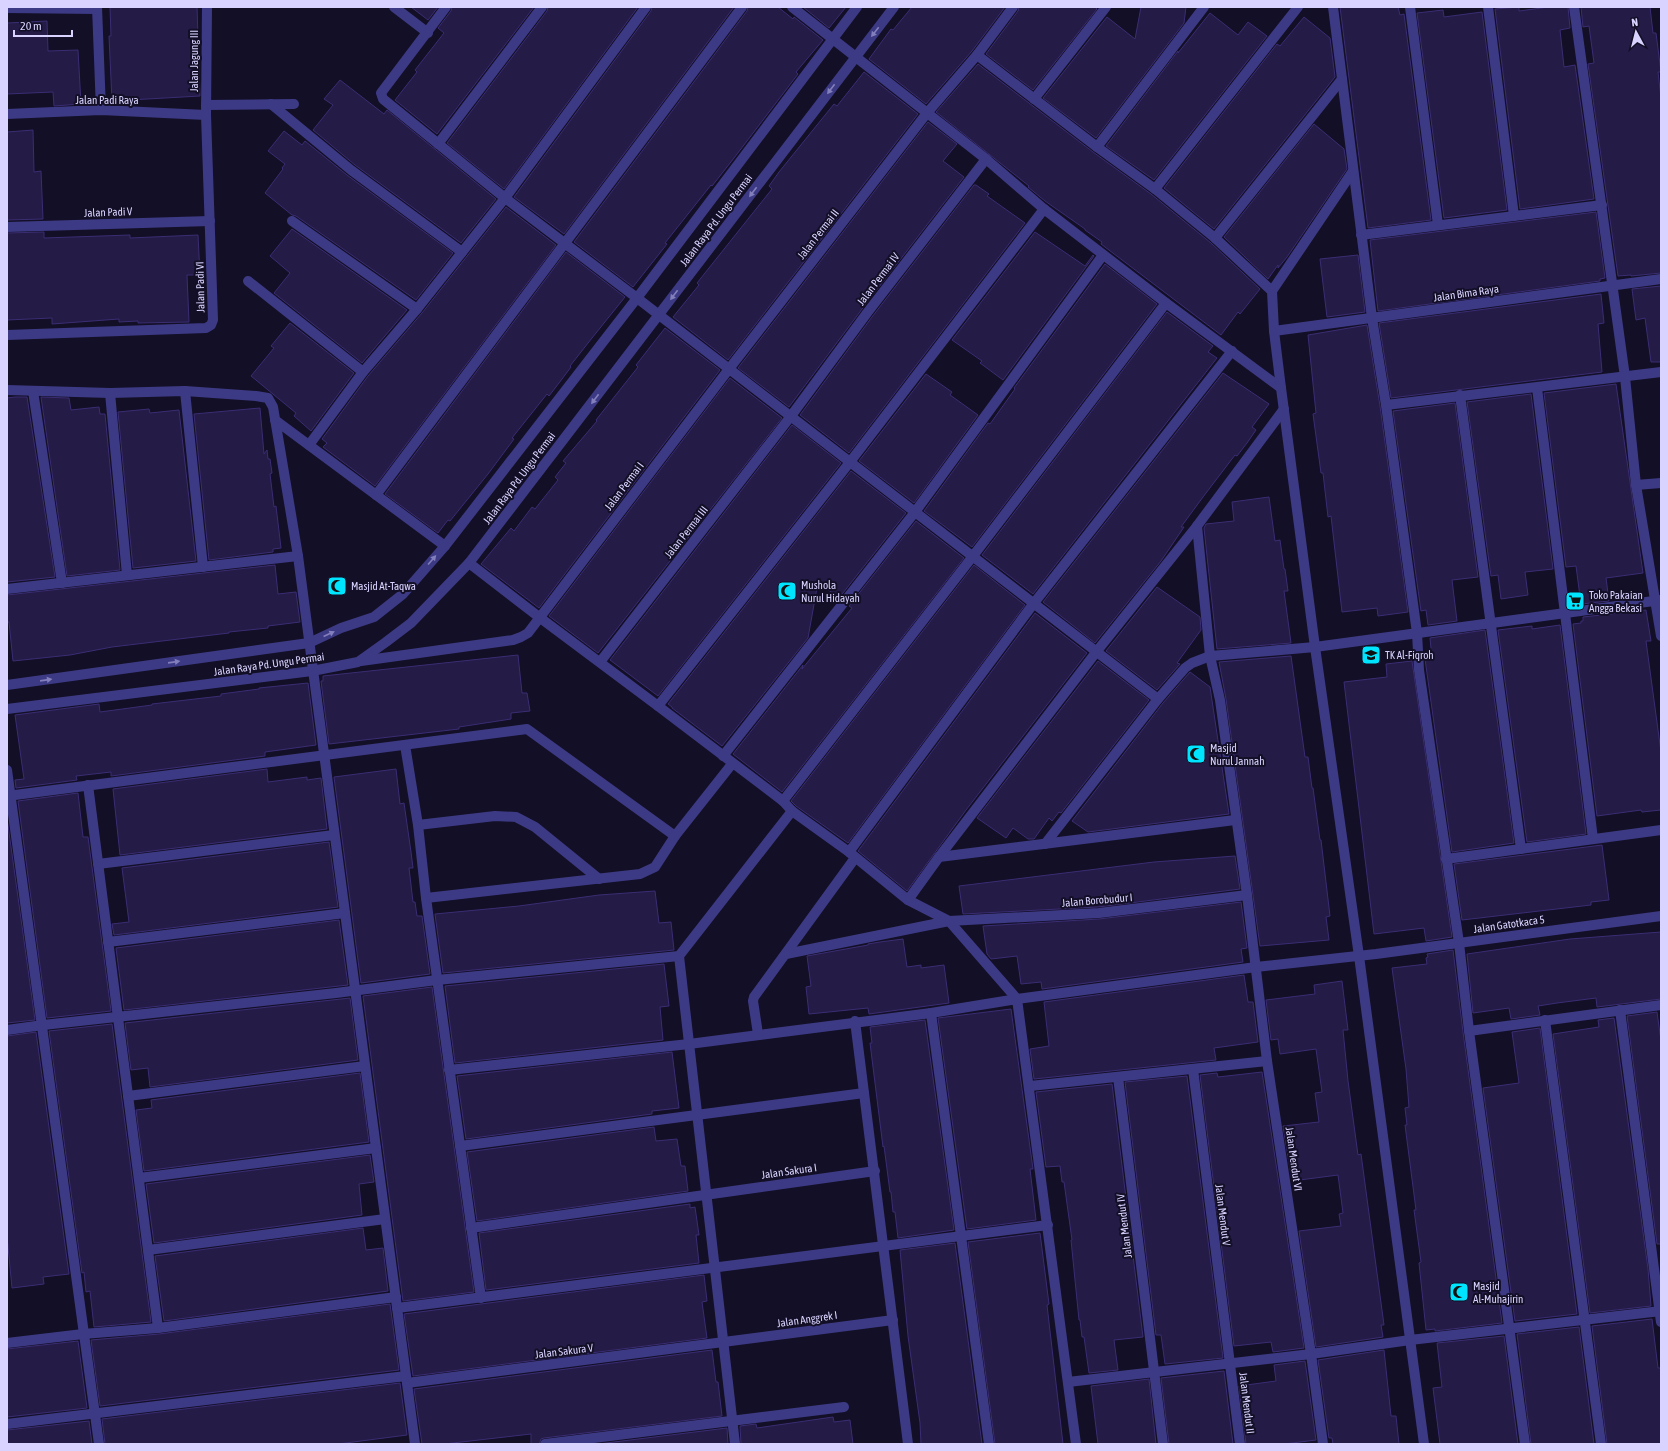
<svg xmlns="http://www.w3.org/2000/svg" width="1668" height="1451" font-family="'Asap Condensed',sans-serif">
<style>
.building{fill:#241b47;stroke:#3b2d73}
.lines{fill:none;stroke-linecap:round;stroke-linejoin:round}
.street{stroke:#3d3a85;stroke-width:10}
.oneway{fill:#837fbc}
.labels{text-anchor:middle;stroke-width:4;stroke-linejoin:round;paint-order:stroke}
.street-label{font-size:11px;fill:#d9d4ff;stroke:#130f26}
.poi-label{font-size:11px;fill:#d9d4ff;stroke:#130f26;text-anchor:start}
</style>
<rect width="100%" height="100%" fill="#130f26"/>
<g class="building">
<path d="M110 7H197L200 96 112 101 109 36H111Z"/>
<path d="M411 7H438L428 20Z"/>
<path d="M452 7H534L437 134 395 100 417 72 415 70 444 33 438 28 451 11Z"/>
<path d="M548 7H638L504 189 447 143 547 11Z"/>
<path d="M652 7H734L564 234 514 197 651 11Z"/>
<path d="M748 7H778L793 19 794 17 823 40 796 72 798 74 734 158 712 186 711 185 665 243 667 244 633 287 574 242 747 11Z"/>
<path d="M803 7H846L829 28Z"/>
<path d="M912 7H1005L972 51 926 104 869 59 891 29 893 30Z"/>
<path d="M1019 7H1095L1097 9 1033 90 986 54 1018 11Z"/>
<path d="M1141 7H1186L1184 23 1096 138 1043 98 1107 17 1135 39Z"/>
<path d="M1340 7H1398L1400 15 1404 14 1431 220 1368 228Z"/>
<path d="M1519 7V11L1549 7H1568L1570 28 1560 30 1564 67 1575 65 1594 199 1520 209 1495 9Z"/>
<path d="M1581 7H1650L1653 33H1656L1661 72H1658L1661 98V273L1631 276V275L1618 276 1588 64 1594 63 1589 26 1583 27Z"/>
<path d="M1443 10 1444 17 1482 12 1507 210 1444 218 1417 13Z"/>
<path d="M1210 13 1238 35 1248 22 1267 36 1154 180 1106 146 1178 51V53Z"/>
<path d="M1304 17 1330 38 1335 77 1214 229 1164 188 1277 44 1280 46Z"/>
<path d="M47 21 48 51 78 50 81 104 54 106 53 92 7 94V23Z"/>
<path d="M978 64 1093 152 1151 194 1211 243 1260 289 1240 314 1238 312 1221 335 1101 244 1102 242 1085 230V229L1045 201 1028 187 1029 186 936 112Z"/>
<path d="M864 72 918 114 728 360 673 317 699 285 697 283 772 189 769 186 779 172 834 104 837 106Z"/>
<path d="M340 80 384 114 387 110 496 199 461 243 355 165 313 130 333 105 324 99Z"/>
<path d="M928 122 957 144 943 161 964 177 862 309 789 407 738 368Z"/>
<path d="M1314 124 1344 149 1347 169 1287 257 1278 268V265L1268 279 1224 237Z"/>
<path d="M33 130 34 172 41 171 43 219 7 220V132Z"/>
<path d="M284 131 302 145 305 141 347 175 453 253 416 300 296 216 292 215 265 193 283 169 282 168 285 164 268 151Z"/>
<path d="M974 185H976L989 194 987 196 1025 223 849 453 800 415 872 317Z"/>
<path d="M506 207 556 245 375 486 323 447 327 443 322 439 368 376 422 313Z"/>
<path d="M1596 212 1605 278 1600 279V281L1378 311 1370 240Z"/>
<path d="M292 229 407 310 362 363 274 293 290 273 270 256Z"/>
<path d="M44 232V238L130 235V238L198 235 200 275H187L189 322 138 323V321L119 322V319L52 324V318L7 320V233Z"/>
<path d="M1035 232 1085 266 1093 255 1094 256 1003 380 980 363 982 361 952 340Z"/>
<path d="M566 252 625 297 592 338 570 366 571 367 559 383 549 396 547 394 512 438 514 439 488 474 450 521 448 520 438 533 385 494Z"/>
<path d="M1358 255 1365 312 1327 317 1320 259Z"/>
<path d="M1105 264 1157 304 972 547 924 511 988 423 990 424 1015 389 1014 388Z"/>
<path d="M1661 286V362H1651L1645 318 1636 320 1632 289Z"/>
<path d="M1601 294 1604 323 1598 324 1602 372 1391 398 1379 323Z"/>
<path d="M1167 312 1213 346 1208 352 1217 358 1033 594 982 555Z"/>
<path d="M290 323 354 373 311 431 294 416 296 413 251 376 274 348 271 346Z"/>
<path d="M1367 325 1380 406 1408 612 1378 616 1377 608 1342 612 1331 516 1328 517 1323 473H1321L1313 414 1316 413 1308 335Z"/>
<path d="M665 328 720 370 539 608 481 564 511 528 514 531 532 507 535 509 558 480 555 477 566 463 563 461 597 421 596 420 638 367 636 365Z"/>
<path d="M1223 373 1269 404 1252 427 1256 430 1247 443 1237 456 1235 455 1203 497 1181 527H1184L1161 561 1095 643 1043 602Z"/>
<path d="M926 374 952 392 950 395 978 415 914 503 859 461Z"/>
<path d="M730 378 782 418 598 653 549 616Z"/>
<path d="M1616 384 1643 573 1606 578 1609 601 1581 604 1576 566 1566 567 1544 393Z"/>
<path d="M1531 394 1553 569 1525 572 1528 595 1501 599 1498 575 1491 576 1467 402Z"/>
<path d="M15 397H27L55 577 7 582V398Z"/>
<path d="M41 397 69 398 71 410 99 407 100 414H105L120 570 67 576Z"/>
<path d="M1455 403 1478 577 1452 580 1457 621 1428 625 1426 610 1421 611 1393 411Z"/>
<path d="M260 408 264 454 267 450 268 459H270L272 473 270 474 274 507 276 506 281 548 273 549V552L209 560 194 414Z"/>
<path d="M149 409 150 413 179 410 196 561 133 568 118 412Z"/>
<path d="M792 425 841 463 658 696 610 660Z"/>
<path d="M851 471 906 513 839 598 818 582 808 638 722 746 672 708V707L668 704Z"/>
<path d="M1269 497 1275 541 1280 540 1284 569H1285L1288 591H1284L1291 643 1217 649 1204 528 1206 524 1234 521 1232 502Z"/>
<path d="M916 521 964 558 782 792 733 754 803 665 802 669 852 608 849 606Z"/>
<path d="M275 565 278 594 296 592 300 622 268 626V628L229 632V633L112 647 70 655 13 661 9 622H7V595Z"/>
<path d="M974 565 1025 605 848 843 796 806 791 801Z"/>
<path d="M1157 587 1200 617 1201 630 1177 663 1180 664 1157 690 1106 651Z"/>
<path d="M1646 610 1651 641H1646L1661 752V810L1642 812 1641 810 1597 816 1573 624 1581 623V621H1583V617Z"/>
<path d="M1035 613 1087 653 966 810 907 891 858 851Z"/>
<path d="M1560 625 1586 834 1527 842 1498 630 1532 626V629Z"/>
<path d="M1485 630 1514 843 1452 852 1425 659H1432L1430 638Z"/>
<path d="M518 655 522 693H527L530 711 511 713V719L459 727V729L329 744 321 681H323V676Z"/>
<path d="M1291 656 1305 757H1308L1312 788H1313L1320 840H1321L1330 916 1326 917 1329 940 1260 946 1226 699 1219 662Z"/>
<path d="M1098 661 1149 700 1061 813 1059 812 1052 821 1049 818 1034 839H1028L1013 828 1006 838 977 818Z"/>
<path d="M1412 661 1452 937 1426 941 1424 928 1374 934 1344 682 1387 677 1386 664Z"/>
<path d="M1190 672 1210 687 1229 814 1088 832 1072 821 1163 703Z"/>
<path d="M308 683 316 745 265 752V756L111 776V772L76 776 77 780 16 788 15 780 24 779 15 715 99 704 100 712 152 705V704L221 696V694L259 689V688Z"/>
<path d="M267 769 268 782 307 777V780L321 778 327 829 120 855 113 789Z"/>
<path d="M396 769 400 804 404 803 411 852 413 868H409L413 902H415L417 916H422L430 974 361 983 334 777Z"/>
<path d="M78 793 83 837H88L111 1011 47 1018 18 801Z"/>
<path d="M7 818 35 1020 7 1023Z"/>
<path d="M329 842 338 907 114 935 112 924 129 922 122 868Z"/>
<path d="M1602 845 1609 900 1591 902V905L1462 920 1454 864Z"/>
<path d="M1235 856 1240 889 1098 907 963 914 959 886 1154 862Z"/>
<path d="M655 891 659 923 671 922 674 950 443 973 435 914 519 906 599 895Z"/>
<path d="M1241 902 1247 948 1241 949 1243 962 1042 989 1041 982 1021 984 1017 956 991 959 987 954 983 926 1099 919Z"/>
<path d="M339 920 348 985 124 1010 116 948Z"/>
<path d="M1661 932V999L1597 1007 1596 998 1557 1003 1538 1006 1540 1015 1511 1019 1509 1008 1473 1013 1467 954 1570 939Z"/>
<path d="M903 939 907 967 921 965V968L944 965 949 1003 869 1014 868 1008 809 1014 806 987 811 986 807 956 868 945V944L880 942Z"/>
<path d="M1453 950 1463 1032 1502 1323 1435 1331V1329L1426 1330 1419 1263 1421 1262 1414 1210H1416L1405 1125H1407L1405 1108 1409 1107 1406 1069 1392 968 1427 964 1426 958 1428 957 1427 954Z"/>
<path d="M664 964 669 1006 660 1007 663 1040 455 1063 445 986Z"/>
<path d="M1244 975 1248 1002H1253L1258 1042 1214 1048 1216 1060 1034 1079 1030 1049 1049 1046 1044 1002Z"/>
<path d="M1342 981 1348 1030H1343L1348 1081 1358 1155 1361 1154 1384 1325H1381L1383 1337 1316 1347 1299 1231 1341 1226 1339 1214 1343 1213 1338 1175 1292 1181 1283 1126 1319 1122 1315 1093 1322 1092 1316 1049 1280 1054 1278 1039 1271 1040 1266 1000 1315 994 1314 985Z"/>
<path d="M432 987 474 1292 403 1301 363 996Z"/>
<path d="M350 998 358 1060 150 1087 148 1068 131 1070 125 1023Z"/>
<path d="M1011 1009 1033 1169H1030L1036 1220 967 1229 938 1018Z"/>
<path d="M1657 1012 1661 1041V1244H1657L1627 1016Z"/>
<path d="M1614 1018 1648 1269 1651 1306 1590 1313 1553 1034 1599 1027 1598 1020Z"/>
<path d="M925 1020 954 1230 898 1238 895 1212H893L891 1192H890L884 1146 883 1147 870 1043H872L870 1027Z"/>
<path d="M112 1024 151 1322 94 1327 90 1291 86 1292 84 1272 82 1273 49 1031Z"/>
<path d="M1540 1028 1577 1314 1515 1321 1483 1088 1519 1083 1512 1032Z"/>
<path d="M36 1032 69 1274 43 1277 44 1284 12 1288 7 1236V1036Z"/>
<path d="M672 1052 679 1108 652 1111V1114L466 1139 457 1076Z"/>
<path d="M1262 1072 1304 1348 1273 1352 1271 1342 1234 1346 1200 1075 1217 1073 1218 1077Z"/>
<path d="M360 1073 369 1142 144 1171 136 1110 152 1108 151 1100Z"/>
<path d="M1187 1076 1223 1358 1165 1364 1161 1335H1156L1125 1082Z"/>
<path d="M1112 1084 1143 1337 1114 1340 1118 1370 1089 1373 1084 1337H1082L1080 1320H1079L1071 1240H1072L1064 1182H1062L1060 1166 1046 1167 1036 1092Z"/>
<path d="M654 1127 656 1141 677 1139 681 1166H685L688 1191 477 1221 467 1152Z"/>
<path d="M370 1155 374 1182 359 1184 362 1215 154 1243 146 1184Z"/>
<path d="M690 1204V1208L695 1207 699 1235H696L699 1263 486 1290 479 1233Z"/>
<path d="M363 1228 366 1250 383 1248 388 1291 164 1321 155 1256Z"/>
<path d="M1040 1233 1049 1304 1047 1305 1063 1444H995L968 1242Z"/>
<path d="M955 1243 982 1444H921L920 1423 908 1336 900 1250Z"/>
<path d="M704 1275 707 1301 702 1302 707 1338 413 1376 404 1314Z"/>
<path d="M390 1304 399 1370 100 1406 91 1340 159 1334Z"/>
<path d="M1652 1319 1658 1368H1661V1444H1607L1592 1326Z"/>
<path d="M1579 1327 1594 1444H1531L1517 1334Z"/>
<path d="M1504 1336 1518 1444H1440L1433 1388 1442 1387 1437 1343Z"/>
<path d="M78 1341 87 1408 7 1417V1349Z"/>
<path d="M712 1350 716 1382H718L722 1416 544 1438 541 1439 539 1444H531V1434L444 1444H422L414 1389Z"/>
<path d="M1384 1350 1391 1416H1396L1399 1444H1333L1332 1438H1329L1318 1360Z"/>
<path d="M1305 1361 1316 1440 1284 1444H1246L1239 1386 1276 1381 1274 1365Z"/>
<path d="M1224 1371 1233 1444H1169L1161 1378Z"/>
<path d="M1149 1379 1156 1444H1098L1091 1386Z"/>
<path d="M400 1383 407 1435 338 1444H105L102 1419Z"/>
<path d="M833 1417 834 1422 850 1420 853 1444H741L740 1426 756 1424 757 1428Z"/>
<path d="M89 1421 92 1444H7V1430Z"/>
<path d="M727 1428 728 1444H598Z"/>
</g>
<g class="lines">
<g class="street">
<path d="M97 7 101 110"/>
<path d="M394 7 428 33"/>
<path d="M446 7 381 93 383 99 505 198 637 298 1158 699"/>
<path d="M792 7 986 159 1044 209 1166 303 1281 388 1315 647 1359 956 1424 1444"/>
<path d="M1333 7 1372 318 1386 405 1417 633 1419 670 1459 943 1469 1031 1525 1444"/>
<path d="M1410 7 1438 225"/>
<path d="M1488 7 1514 216"/>
<path d="M1574 7 1625 377 1636 485 1661 636"/>
<path d="M7 8 97 9"/>
<path d="M977 55 1097 147 1155 189 1215 238 1272 291 1274 331 1281 388"/>
<path d="M1034 99 1106 7"/>
<path d="M271 104 351 170 462 252"/>
<path d="M206 105 294 104"/>
<path d="M7 114 101 110 206 115"/>
<path d="M438 144 542 7"/>
<path d="M1097 147 1204 7"/>
<path d="M1155 189 1298 7"/>
<path d="M292 221 417 309"/>
<path d="M7 227 210 221"/>
<path d="M1361 235 1602 205"/>
<path d="M1215 238 1342 79"/>
<path d="M248 281 363 372"/>
<path d="M1272 291 1353 171"/>
<path d="M1274 331 1661 279"/>
<path d="M7 335 206 328 211 325 213 320 206 115 207 7"/>
<path d="M1537 388 1593 839"/>
<path d="M7 390 110 393 185 391 256 396 268 398 273 407 298 556 415 1444"/>
<path d="M33 391 62 583"/>
<path d="M185 391 203 567"/>
<path d="M110 393 127 575"/>
<path d="M1460 395 1521 849"/>
<path d="M1386 405 1661 372"/>
<path d="M275 420 445 546"/>
<path d="M309 445 363 372 417 309 505 198 646 7"/>
<path d="M1636 485 1661 483"/>
<path d="M376 495 742 7"/>
<path d="M1197 526 1210 656 1220 700 1247 895 1267 1061 1311 1354 1323 1444"/>
<path d="M469 563 539 617 658 706 783 801 792 811 849 852 908 900 949 921 1017 999 1256 967 1376 954 1661 916"/>
<path d="M7 589 298 556"/>
<path d="M361 661 513 640 521 637 528 633 729 369 927 113 977 55 1013 7"/>
<path d="M600 662 791 416 867 313 986 159"/>
<path d="M7 685 309 643 341 628 374 617 403 594 445 546 637 298 857 7"/>
<path d="M658 706 850 462 1044 209"/>
<path d="M7 709 312 671 358 662 386 642 411 623 469 563 894 7"/>
<path d="M405 745 418 825 426 898 481 1298"/>
<path d="M723 756 915 512 1103 255"/>
<path d="M7 770 99 1444"/>
<path d="M88 785 158 1328"/>
<path d="M7 796 527 729 675 836"/>
<path d="M783 801 973 556 1166 303"/>
<path d="M418 825 495 816 516 817 535 827 599 879"/>
<path d="M1045 844 1158 699 1185 668 1192 663 1210 656 1315 647 1661 600"/>
<path d="M849 852 1034 603 1232 351"/>
<path d="M939 857 1235 820"/>
<path d="M1446 859 1661 830"/>
<path d="M98 864 334 835"/>
<path d="M426 898 640 874 655 867 675 836 732 764"/>
<path d="M908 900 939 857 1097 651 1197 526 1284 409"/>
<path d="M108 942 345 913"/>
<path d="M786 954 949 921 1099 913 1247 895"/>
<path d="M679 956 735 1444"/>
<path d="M1620 1010 1661 1322"/>
<path d="M931 1013 989 1444"/>
<path d="M1545 1020 1601 1444"/>
<path d="M855 1021 908 1444"/>
<path d="M7 1030 43 1025 336 993 437 980 679 956 792 811"/>
<path d="M1469 1031 1661 1005"/>
<path d="M758 1034 753 1001 754 997 855 858"/>
<path d="M1193 1069 1240 1444"/>
<path d="M449 1070 689 1044 931 1013 1017 999 1076 1444"/>
<path d="M1118 1077 1163 1444"/>
<path d="M1030 1086 1267 1061"/>
<path d="M128 1096 365 1066"/>
<path d="M460 1146 864 1093"/>
<path d="M139 1178 376 1148"/>
<path d="M471 1228 875 1171"/>
<path d="M148 1250 385 1219"/>
<path d="M397 1308 1048 1225"/>
<path d="M7 1343 83 1334 158 1328 396 1297"/>
<path d="M1068 1382 1311 1354 1410 1340 1661 1311"/>
<path d="M407 1383 893 1320"/>
<path d="M7 1424 406 1376"/>
<path d="M545 1444 844 1407"/>
</g>
</g>
<defs><path id="oneway-solid" d="M-6-.8H1V-3.2L6.5 0L1 3.2V.8H-6Z"/></defs>
<g class="oneway">
<use href="#oneway-solid" transform="translate(875 32) rotate(128)"/>
<use href="#oneway-solid" transform="translate(831 89) rotate(127)"/>
<use href="#oneway-solid" transform="translate(753 192) rotate(127)"/>
<use href="#oneway-solid" transform="translate(674 295) rotate(127)"/>
<use href="#oneway-solid" transform="translate(595 399) rotate(127)"/>
<use href="#oneway-solid" transform="translate(432 560) rotate(-49)"/>
<use href="#oneway-solid" transform="translate(329 634) rotate(-25)"/>
<use href="#oneway-solid" transform="translate(174 662) rotate(-8)"/>
<use href="#oneway-solid" transform="translate(46 680) rotate(-8)"/>
</g>
<defs>
<symbol id="mosque-square" viewBox="-11 -11 22 22"><rect x="-9" y="-9" width="18" height="18" rx="4" fill="#00e5ff" stroke="#130f26"/><path d="M3.5-4.9A6 6 0 1 0 3.5 4.9A5 5 0 1 1 3.5-4.9Z" fill="#111"/></symbol>
<symbol id="supermarket-square" viewBox="-11 -11 22 22"><rect x="-9" y="-9" width="18" height="18" rx="4" fill="#00e5ff" stroke="#130f26"/><path d="M-6-5.5h2.5l.6 2H6L4.5 2H-2.5L-4.4-4H-6ZM-1.5 3.2a1.3 1.3 0 1 0 .1 0ZM3 3.2a1.3 1.3 0 1 0 .1 0Z" fill="#111"/></symbol>
<symbol id="school-square" viewBox="-11 -11 22 22"><rect x="-9" y="-9" width="18" height="18" rx="4" fill="#00e5ff" stroke="#130f26"/><path d="M0-5L7-2L0 1L-7-2ZM-4 1L0 2.5L4 1V4Q0 6-4 4Z" fill="#111"/></symbol>
</defs>
<g fill-rule="evenodd">
<use href="#mosque-square" x="326" y="575" width="22" height="22"/>
<use href="#mosque-square" x="776" y="580" width="22" height="22"/>
<use href="#supermarket-square" x="1564" y="590" width="22" height="22"/>
<use href="#school-square" x="1360" y="644" width="22" height="22"/>
<use href="#mosque-square" x="1185" y="743" width="22" height="22"/>
<use href="#mosque-square" x="1448" y="1281" width="22" height="22"/>
</g>
<g class="labels">
<g class="street-label">
<text transform="translate(194 61) rotate(-90)" y="4">Jalan Jagung III</text>
<text x="107" y="104">Jalan Padi Raya</text>
<text transform="translate(108 212) rotate(-2)" y="4">Jalan Padi V</text>
<text transform="translate(716 220) rotate(-53)" y="4">Jalan Raya Pd. Ungu Permai</text>
<text transform="translate(818 234) rotate(-52)" y="4">Jalan Permai II</text>
<text transform="translate(878 279) rotate(-53)" y="4">Jalan Permai IV</text>
<text transform="translate(200 287) rotate(-91)" y="4">Jalan Padi VI</text>
<text transform="translate(1466 293) rotate(-8)" y="4">Jalan Bima Raya</text>
<text transform="translate(519 478) rotate(-53)" y="4">Jalan Raya Pd. Ungu Permai</text>
<text transform="translate(624 486) rotate(-53)" y="4">Jalan Permai I</text>
<text transform="translate(686 532) rotate(-52)" y="4">Jalan Permai III</text>
<text transform="translate(269 664) rotate(-8)" y="4">Jalan Raya Pd. Ungu Permai</text>
<text transform="translate(1097 900) rotate(-5)" y="4">Jalan Borobudur I</text>
<text transform="translate(1509 924) rotate(-8)" y="4">Jalan Gatotkaca 5</text>
<text transform="translate(1294 1159) rotate(82)" y="4">Jalan Mendut VI</text>
<text transform="translate(789 1171) rotate(-8)" y="4">Jalan Sakura I</text>
<text transform="translate(1223 1215) rotate(83)" y="4">Jalan Mendut V</text>
<text transform="translate(1124 1226) rotate(-97)" y="4">Jalan Mendut IV</text>
<text transform="translate(807 1319) rotate(-8)" y="4">Jalan Anggrek I</text>
<text transform="translate(564 1351) rotate(-7)" y="4">Jalan Sakura V</text>
<text transform="translate(1247 1403) rotate(83)" y="4">Jalan Mendut II</text>
</g>
<g class="poi-label">
<text x="801" y="589">Mushola<tspan x="801" dy="13">Nurul Hidayah</tspan></text>
<text x="351" y="590">Masjid At-Taqwa</text>
<text x="1589" y="599">Toko Pakaian<tspan x="1589" dy="13">Angga Bekasi</tspan></text>
<text x="1385" y="659">TK Al-Fiqroh</text>
<text x="1210" y="752">Masjid<tspan x="1210" dy="13">Nurul Jannah</tspan></text>
<text x="1473" y="1290">Masjid<tspan x="1473" dy="13">Al-Muhajirin</tspan></text>
</g>
</g>
<rect width="1668" height="1451" fill="none" stroke="#d9d4ff" stroke-width="16"/>
<g transform="translate(1636 32) rotate(353)" stroke="#130f26" stroke-width="3" paint-order="stroke">
<path d="M0-3L7 15L0 10L-7 15Z" fill="#d9d4ff"/>
<text y="-6" font-size="11" font-weight="bold" text-anchor="middle" fill="#d9d4ff">N</text>
</g>
<path d="M14 30v6h58v-6" fill="none" stroke="#d9d4ff" stroke-width="2"/>
<text x="20" y="30" font-size="12" fill="#d9d4ff" stroke="#130f26" stroke-width="3" paint-order="stroke">20 m</text>
</svg>
